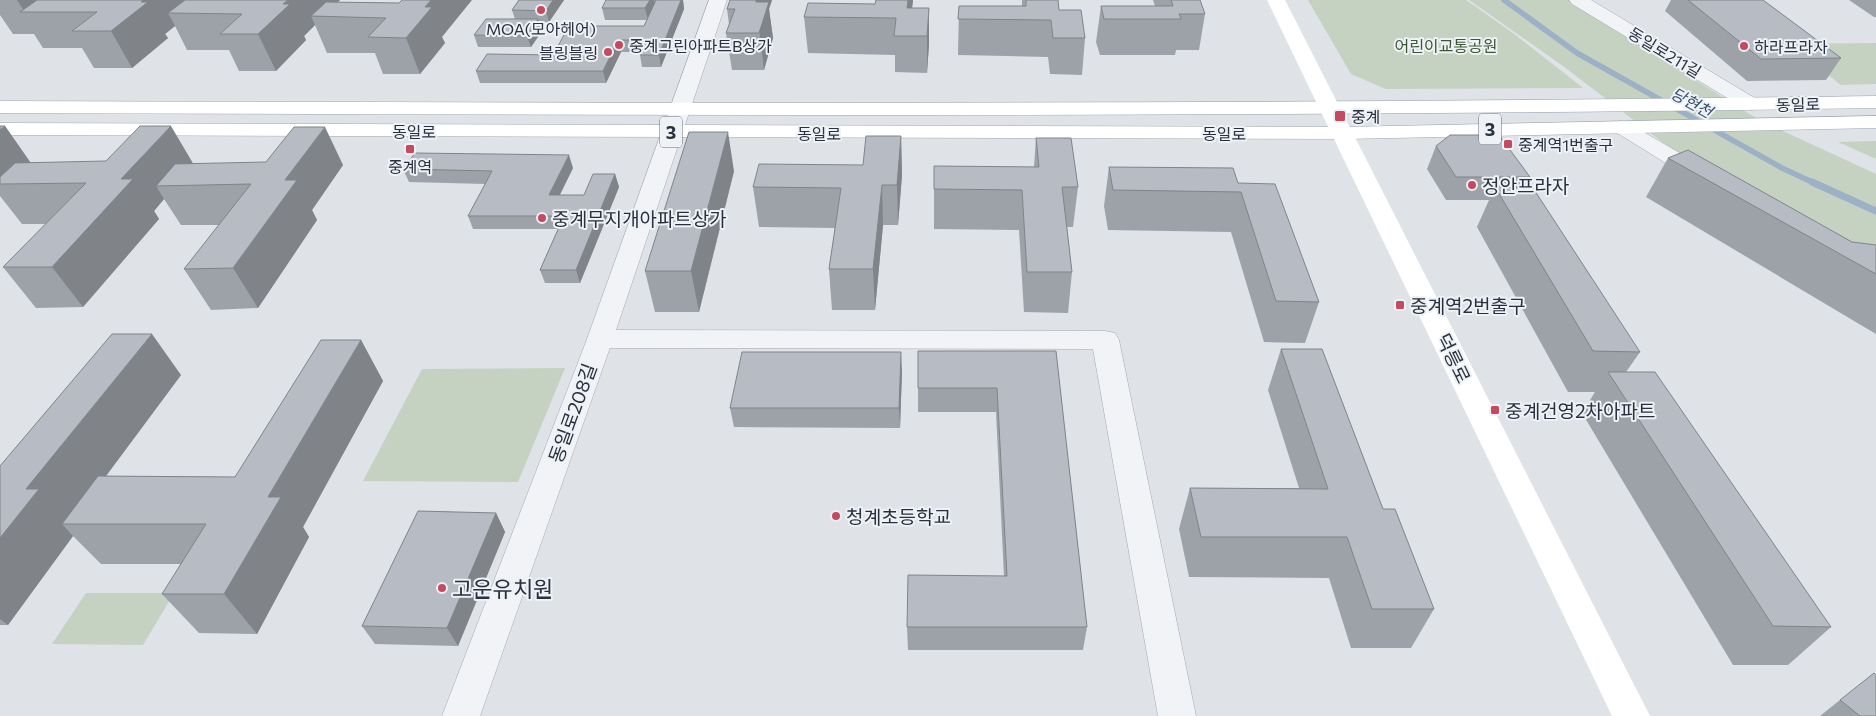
<svg xmlns="http://www.w3.org/2000/svg" width="1876" height="716" viewBox="0 0 1876 716" font-family="Commissioner,'Noto Sans KR',sans-serif">
	<style>
		.green { fill: #c5d1c1 }
		.lines { fill: none; stroke-linecap: round; stroke-linejoin: round }
		.stream-far1 { stroke: #9cb0c6; stroke-width: 5.5 }
		.stream { stroke: #9cb0c6; stroke-width: 7 }
		.minor-casing { stroke: #a5a9b1; stroke-width: 1 }
		.tertiary-casing { stroke: #a5a9b1; stroke-width: 1 }
		.primary-casing { stroke: #9fa7b2; stroke-width: 1 }
		.minor { fill: #f1f3f6; fill-rule: evenodd }
		.tertiary { fill: #f1f3f6; fill-rule: evenodd }
		.secondary { fill: #fff; fill-rule: evenodd }
		.primary { fill: #fff; fill-rule: evenodd }
		.wall { fill: #9da2a9 }
		.shaded-wall { fill: #808489 }
		.building { fill: #b7bcc4; stroke: #808489 }
		.poi-dot { fill: #c64a5d; stroke: #eef1f5; stroke-width: 2 }
		.labels { text-anchor: middle; dominant-baseline: central; stroke-width: 4; stroke-linejoin: round; paint-order: stroke }
		.far-poi-label { font-size: 16px; fill: #29303e; stroke: #eef1f5; text-anchor: start }
		.far-park-label { font-size: 16px; fill: #3d5837; stroke: #eef1f5 }
		.far-street-label { font-size: 16px; fill: #29303e; stroke: #eef1f5 }
		.far-water-label { font-size: 16px; font-style: italic; fill: #354f6f; stroke: #eef1f5 }
		.shield { fill: #eef1f5; stroke: #646a75; stroke-width: 1 }
		.shield-label { font-size: 18px; font-weight: bold; fill: #29303e }
		.poi-label { font-size: 19px; fill: #29303e; stroke: #eef1f5; text-anchor: start }
		.street-label { font-size: 19px; fill: #29303e; stroke: #eef1f5 }
		.near-poi-label { font-size: 22px; fill: #29303e; stroke: #eef1f5; text-anchor: start }
	</style>
	<rect width="100%" height="100%" fill="#dfe2e7"/>
	<path class="green" d="M1308,0H1466L1513,33L1583,88L1386,89L1351,74Z
		M1469,0H1568L1759,120L1876,174V256L1674,151L1563,66Z
		M1876,43V84L1841,85L1789,44Z
		M1876,141V159L1838,142Z
		M565,368L518,482L363,481L422,369Z
		M86,593H174L143,645L52,644Z"/>
	<g class="lines">
		<path class="stream-far1" d="M1504,0L1577,53L1782,168L1814,183"/>
		<path class="stream" d="M1812,182L1876,211"/>
		<defs>
			<path id="minor" d="M1569,0H1591L1758,100L1761,104L1758,108L1751,110L1744,108L1572,4Z
				M1621,121L1628,123L1709,170L1712,175L1709,180L1701,182L1693,180L1614,131L1610,127L1614,123Z
				M600,330L1105,331L1115,333L1119,340L1196,716H1158L1093,349L600,348L590,346L587,339L590,332Z"/>
			<path id="tertiary" d="M709,0H727L613,339L480,716H442L587,339Z"/>
			<path id="primary" d="M1876,96V108C1251,118 625,115 0,113V101C625,103 1251,105 1876,96Z
				M1876,116V128L1343,139L0,135V123L1343,127Z"/>
		</defs>
		<use href="#minor" class="minor-casing"/>
		<use href="#tertiary" class="tertiary-casing"/>
		<use href="#primary" class="primary-casing"/>
		<use href="#minor" class="minor"/>
		<use href="#tertiary" class="tertiary"/>
		<path class="secondary" d="M1267,0H1285L1650,716H1612Z"/>
		<use href="#primary" class="primary"/>
	</g>
	<path class="wall" d="M0,0H340L338,2L399,3L442,37L445,43L420,74H383L375,53H327L315,25L304,36L306,40L276,71H239L229,50H187L175,26L165,34L168,38L132,68H94L82,48H43L34,34H13L0,15Z
		M519,0H564L549,22H539L542,31L531,47H478L474,35L515,19L512,10Z
		M606,0H683L684,9L661,67H642L640,55L641,52H621L606,83H480L476,71L553,55L644,26L647,20H605L602,8Z
		M730,0H772L769,9L773,38L764,70H732L726,33L729,24L727,9Z
		M876,0H913L912,8H929V44L927,73L895,72V55L808,53L804,17L875,4Z
		M1022,0H1058L1059,10L1085,38L1082,75L1050,74L1048,57L958,55L959,6H1022Z
		M1153,0H1200L1205,14L1199,50H1176L1175,55H1100L1096,42L1101,6H1155Z
		M1671,0H1763L1841,58L1826,80L1747,81L1665,11Z
		M1849,0H1876V17H1874Z
		M0,126H5L31,163L343,165L312,210L317,220L258,308L211,310L184,269L219,225H181L164,199L154,211L159,219L83,307L36,308L3,267L46,224H22L0,196Z
		M901,136L902,175L898,225H883L875,310H832L829,269L835,228L759,227L753,187L863,165Z
		M1036,138L1078,187L1073,227H1067L1072,272L1068,313L1024,312L1019,230L934,229V189L1034,167Z
		M1436,146L1530,177L1524,188L1640,352L1626,372L1831,627L1788,665H1733L1582,413L1595,392H1568L1477,227L1489,200H1446L1427,169Z
		M1668,158L1852,242L1876,245V334L1646,197Z
		M1109,167L1238,183L1319,302L1305,343L1264,342L1231,232L1108,230L1104,206Z
		M573,168L560,195H584L615,174L619,187L580,283H545L540,270L558,229H473L468,216L486,184L409,182L403,169Z
		M734,171L699,312H655L645,271Z
		M361,340L383,381L303,527L309,537L257,634L199,633L162,594L181,564H101L73,536L8,625H0V466L181,375L106,476L235,477Z
		M1281,349L1383,509L1434,609L1411,648H1351L1329,578L1189,577L1179,529L1190,488H1299L1268,390Z
		M1056,351L1087,627L1083,650H908L907,627L1004,576L996,412H918V388Z
		M902,371L900,428L734,427L730,408Z
		M496,513L505,532L458,646L375,644L362,626Z
		M1840,700L1876,716H1820Z"/>
	<path class="shaded-wall" d="M17,0H86L25,12Z
		M143,0H205L168,13L175,26L165,34L168,38L132,68L111,31Z
		M288,0H340L323,17L311,16L315,25L304,36L306,40L276,71L258,34L283,4Z
		M431,0H472L442,37L445,43L420,74L406,38L425,7Z
		M553,0H564L549,22L546,11Z
		M650,0H654L655,7L648,20L645,8Z
		M681,0H683L684,9L661,67L659,55Z
		M756,0H772L769,9L773,38L764,70L756,2Z
		M908,0H913L909,36L907,8Z
		M929,8V44L927,73V36Z
		M538,19L542,31L531,47L527,36Z
		M618,40L621,52L606,83L603,71Z
		M5,126L32,165L0,184V130Z
		M171,126L194,165L156,186L164,199L154,211L159,219L83,307L52,267L121,179Z
		M325,127L343,165L312,210L317,220L258,308L233,268L285,180Z
		M728,132L734,171L699,312L691,271Z
		M901,136L902,175L898,225L897,185Z
		M569,155L573,168L553,208L549,195Z
		M615,174L619,187L580,283L576,270Z
		M882,185L883,225L875,310L873,269Z
		M152,334L181,375L71,523L62,524L73,536L8,625L0,619V538L26,489Z
		M361,340L383,381L303,527L309,537L257,634L224,594L268,497Z
		M901,352L902,371L900,428L899,408Z
		M496,513L505,532L458,646L447,628Z"/>
	<path class="building" d="M37,0H143L141,2H148L111,31H72L97,12H20Z
		M185,0H288L283,4H290L258,34H220L242,14L168,13Z
		M402,0H431L425,7H432L406,38L368,37L386,18L311,16L326,2L399,3Z
		M519,0H553L546,11L512,10Z
		M606,0H650L645,8H602Z
		M656,0H681L659,55H640L646,40H618L603,71H476L487,54L553,55L569,26H644Z
		M730,0H756V2H769L759,33H726L735,9H727Z
		M876,0H908L907,8H929L927,36H894L896,18L804,17L808,3L875,4Z
		M1026,0H1058L1059,10H1081L1085,38H1053L1051,20L958,19L959,6H1026Z
		M1171,0H1200L1205,14H1179L1181,19H1104L1101,6H1173Z
		M1688,0H1763L1841,58L1761,59Z
		M486,19H538L527,36L474,35Z
		M0,126H5L0,130Z
		M140,126H171L121,179H133L52,267H3L86,183L0,184V177L15,163L106,161Z
		M294,127H325L285,180H297L233,268L184,269L251,184L156,186L175,164L266,162Z
		M689,132H728L691,271H645Z
		M1450,135H1499L1530,177H1456L1436,146Z
		M866,136H901L897,185H882L873,269H829L841,188L753,187L759,164L863,165Z
		M1036,138H1071L1078,187H1062L1072,272H1027L1022,190L934,189V166L1039,167Z
		M1688,150L1852,242L1876,245V274L1668,158Z
		M415,153L569,155L549,195H584L593,174H615L576,270H540L564,216H468L492,171L403,169Z
		M1109,167L1233,168L1238,183L1275,184L1319,302L1276,301L1241,192L1113,190Z
		M1495,187L1533,188L1640,352L1593,351Z
		M112,334H152L26,489H39L0,538V466Z
		M321,340H361L268,497H281L224,594H162L206,524H62L98,476L235,477Z
		M1281,349H1322L1383,509H1395L1434,609H1372L1347,537H1201L1190,488L1328,489Z
		M918,351H1056L1087,627H907L908,575L1007,576L997,388H918Z
		M742,352H901L899,408H730Z
		M1608,372H1655L1831,627L1773,626Z
		M418,511L496,513L447,628L362,626Z
		M1874,673L1876,675V716H1860L1840,700Z"/>
	<g class="poi-dot">
		<circle cx="541" cy="10" r="5"/>
		<circle cx="619" cy="45" r="5"/>
		<circle cx="1744" cy="46" r="5"/>
		<circle cx="608" cy="52" r="5"/>
		<rect x="1334" y="110" width="12" height="12" rx="2.5"/>
		<rect x="1503" y="139" width="10" height="10" rx="2.5"/>
		<rect x="405" y="144" width="10" height="10" rx="2.5"/>
		<circle cx="1472" cy="185" r="5"/>
		<circle cx="542" cy="218" r="5"/>
		<rect x="1395" y="300" width="10" height="10" rx="2.5"/>
		<rect x="1490" y="405" width="10" height="10" rx="2.5"/>
		<circle cx="836" cy="516" r="5"/>
		<circle cx="442" cy="588" r="5"/>
	</g>
	<g class="labels">
		<g class="far-poi-label">
			<text x="541" y="28" text-anchor="middle">MOA(모아헤어)</text>
			<text x="629" y="45">중계그린아파트B상가</text>
			<text x="1754" y="46">하라프라자</text>
			<text x="598" y="52" text-anchor="end">블링블링</text>
			<text x="1351" y="116">중계</text>
			<text x="1518" y="144">중계역1번출구</text>
			<text x="410" y="166" text-anchor="middle">중계역</text>
		</g>
		<g class="far-park-label">
			<text x="1446" y="45">어린이교통공원</text>
		</g>
		<g class="far-street-label">
			<text transform="translate(1665 52) rotate(31)">동일로211길</text>
			<text transform="translate(1798 104) rotate(-1)">동일로</text>
			<text x="414" y="131">동일로</text>
			<text x="819" y="133">동일로</text>
			<text x="1224" y="133">동일로</text>
		</g>
		<g class="far-water-label">
			<text transform="translate(1692 102) rotate(29)">당현천</text>
		</g>
		<g class="shield">
			<rect x="1479" y="113.5" width="22" height="31" rx="4"/>
			<rect x="660" y="116.5" width="22" height="31" rx="4"/>
		</g>
		<g class="shield-label">
			<text x="1490" y="129">3</text>
			<text x="671" y="132">3</text>
		</g>
		<g class="poi-label">
			<text x="1482" y="185">정안프라자</text>
			<text x="552" y="218">중계무지개아파트상가</text>
			<text x="1410" y="305">중계역2번출구</text>
			<text x="1505" y="410">중계건영2차아파트</text>
			<text x="846" y="516">청계초등학교</text>
		</g>
		<g class="street-label">
			<text transform="translate(1454 358) rotate(64)">덕릉로</text>
			<text transform="translate(572 413) rotate(-70)">동일로208길</text>
		</g>
		<g class="near-poi-label">
			<text x="452" y="588">고운유치원</text>
		</g>
	</g>
</svg>
